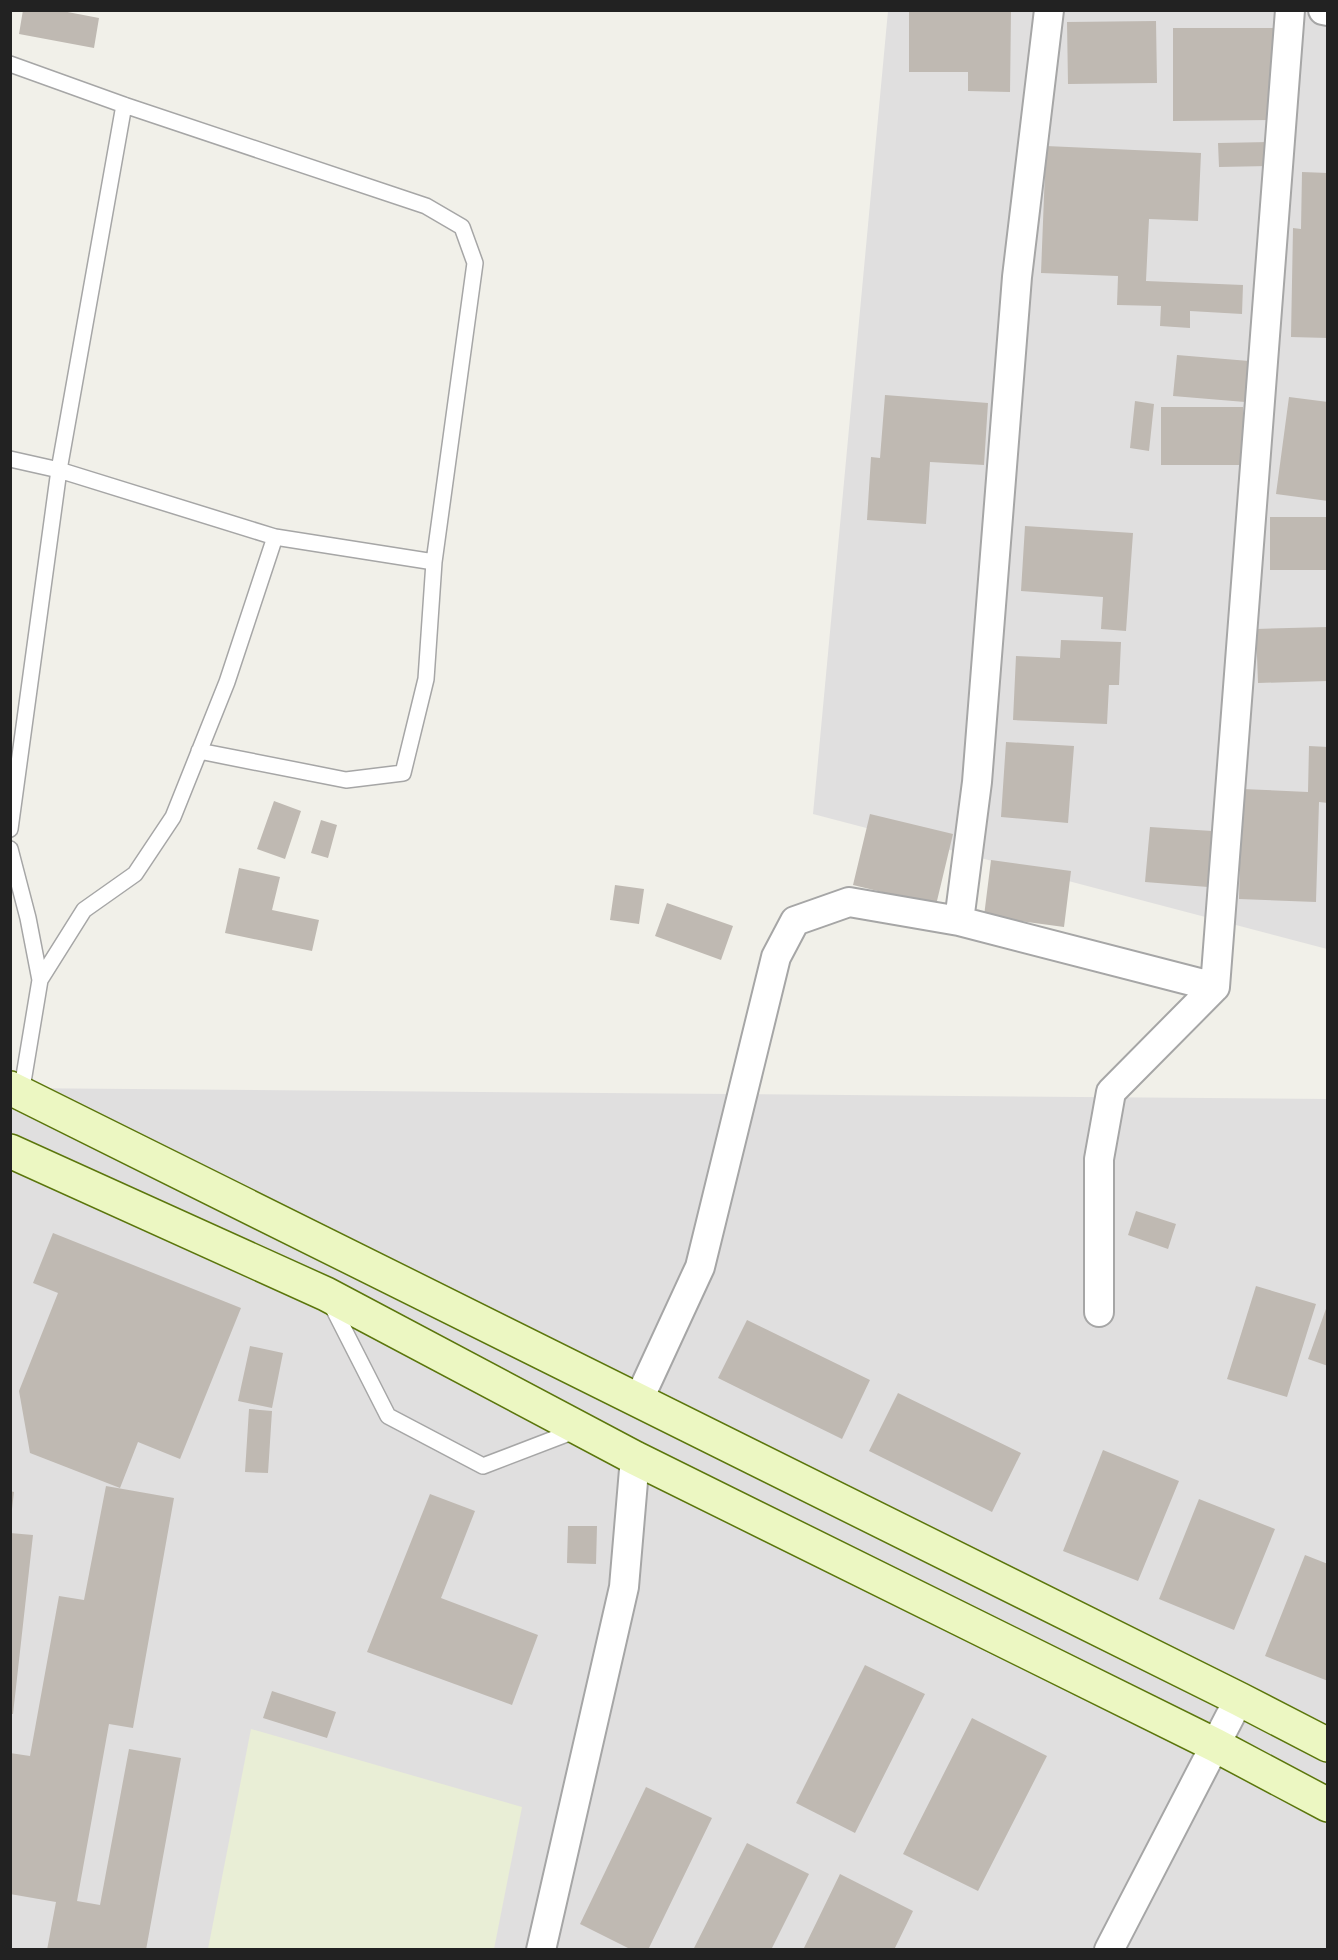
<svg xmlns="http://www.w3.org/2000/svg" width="1338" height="1960" viewBox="0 0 1338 1960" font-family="'Varela Round',sans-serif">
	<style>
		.residential { fill: #e0dfdf }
		.farmland { fill: #e9eed6 }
		.building { fill: #bfb9b2 }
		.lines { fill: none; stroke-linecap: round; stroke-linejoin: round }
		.lane-casing { stroke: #a6a6a6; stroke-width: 18 }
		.street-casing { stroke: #a6a6a6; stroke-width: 32 }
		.secondary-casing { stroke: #5b760c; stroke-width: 36 }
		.lane { stroke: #fff; stroke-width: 15 }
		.street { stroke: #fff; stroke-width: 28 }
		.secondary { stroke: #ecf7c2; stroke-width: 33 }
	</style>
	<rect width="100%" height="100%" fill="#f1f0e9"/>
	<path class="residential" d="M888,11H1327V949L813,814Z
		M10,1088L1327,1099V1949H11Z"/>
	<path class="farmland" d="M251,1729L522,1807L494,1949H208Z"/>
	<path class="building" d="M23,10H57L99,18L94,48L19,34Z
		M909,11H1011L1010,92L968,91V72H909Z
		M1156,21L1157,83L1068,84L1067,22Z
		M1173,28H1277V120L1173,121Z
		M1269,142V166L1219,167L1218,143Z
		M1046,146L1201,153L1198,221L1149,219L1146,281L1243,285L1242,314L1190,311V328L1160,326L1161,306L1117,305L1118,276L1041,273Z
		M1302,172L1328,173V338L1291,337L1293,228L1301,229Z
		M1177,355L1249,361L1245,402L1173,396Z
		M885,395L988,403L984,465L930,462L926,524L867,520L871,457L880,458Z
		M1289,397L1328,402V501L1276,494Z
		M1135,401L1154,404L1149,451L1130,448Z
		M1161,407H1243V465H1161Z
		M1270,517H1328V570H1270Z
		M1025,526L1133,533L1126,631L1101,629L1103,597L1021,591Z
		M1328,627V681L1258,683L1256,629Z
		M1061,640L1121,642L1119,685H1109L1107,724L1013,720L1016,656L1060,658Z
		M1006,742L1074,746L1068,823L1001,817Z
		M1309,746L1328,747V803L1319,802L1316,902L1239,899L1242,789L1308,792Z
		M274,801L301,811L285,859L257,849Z
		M870,814L953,834L936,905L853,885Z
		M321,820L337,825L328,858L311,853Z
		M1150,827L1212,831L1208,887L1145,882Z
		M991,860L1071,871L1064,927L984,916Z
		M239,868L280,877L272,910L319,920L312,951L225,933Z
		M615,885L644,889L639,924L610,920Z
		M667,903L733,926L721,960L655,936Z
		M1136,1211L1176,1224L1168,1249L1128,1235Z
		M53,1233L241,1308L180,1459L138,1442L120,1488L30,1453L19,1391L58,1293L33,1283Z
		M1256,1286L1316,1304L1287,1397L1227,1379Z
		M1327,1306H1328V1366L1308,1359Z
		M747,1320L870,1380L842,1439L718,1378Z
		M250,1346L283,1353L272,1408L238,1401Z
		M898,1393L1021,1453L992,1512L869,1451Z
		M249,1409L272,1411L268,1473L245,1472Z
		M1103,1450L1179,1481L1138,1581L1063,1551Z
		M106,1486L174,1498L133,1728L109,1724L77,1901L100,1905L129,1749L181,1758L146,1950H47L56,1902L10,1894V1753L30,1756L59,1596L84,1600Z
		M10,1491L14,1492L12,1509H10Z
		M430,1494L475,1511L441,1598L538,1635L512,1705L367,1652Z
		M1199,1499L1275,1529L1234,1630L1159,1599Z
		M568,1526H597L596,1564L567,1563Z
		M10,1533L33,1535L13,1714H10Z
		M1305,1555L1328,1564V1681L1265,1656Z
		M865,1665L925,1694L855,1833L796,1803Z
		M272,1691L336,1712L327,1738L263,1718Z
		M972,1718L1047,1756L978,1891L903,1854Z
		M646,1787L712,1818L648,1950H632L580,1924Z
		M747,1843L809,1874L771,1950H693Z
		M840,1874L913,1911L894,1950H803Z"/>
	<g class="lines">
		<defs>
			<path id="lane" d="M10,64L124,105L426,206L462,227L475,263L434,562L426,679L403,773L346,780L199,751
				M10,459L59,470L275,537L434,562
				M10,829L59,470L124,105
				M10,849L28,918L40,980L21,1094
				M40,980L84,910L135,874L173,817L227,682L275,537
				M330,1302L388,1416L483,1466L577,1430"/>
			<path id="street" d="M1323,10L1328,11
				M959,921L1215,987
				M1099,1312V1159L1111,1092L1215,987L1290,10
				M639,1399L700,1267L776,957L795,921L849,902L959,921L977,782L1017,277L1049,10
				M541,1950L624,1587L635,1458
				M1109,1950L1239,1699"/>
			<path id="secondary" d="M10,1088L1239,1699L1328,1745
				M10,1151L326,1294L635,1458L1215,1745L1328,1805"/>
		</defs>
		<use href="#lane" class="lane-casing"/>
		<use href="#street" class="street-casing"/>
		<use href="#secondary" class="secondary-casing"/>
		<use href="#lane" class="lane"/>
		<use href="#street" class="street"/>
		<use href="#secondary" class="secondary"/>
	</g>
	<rect width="1338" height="1960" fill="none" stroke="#222222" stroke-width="24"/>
</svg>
